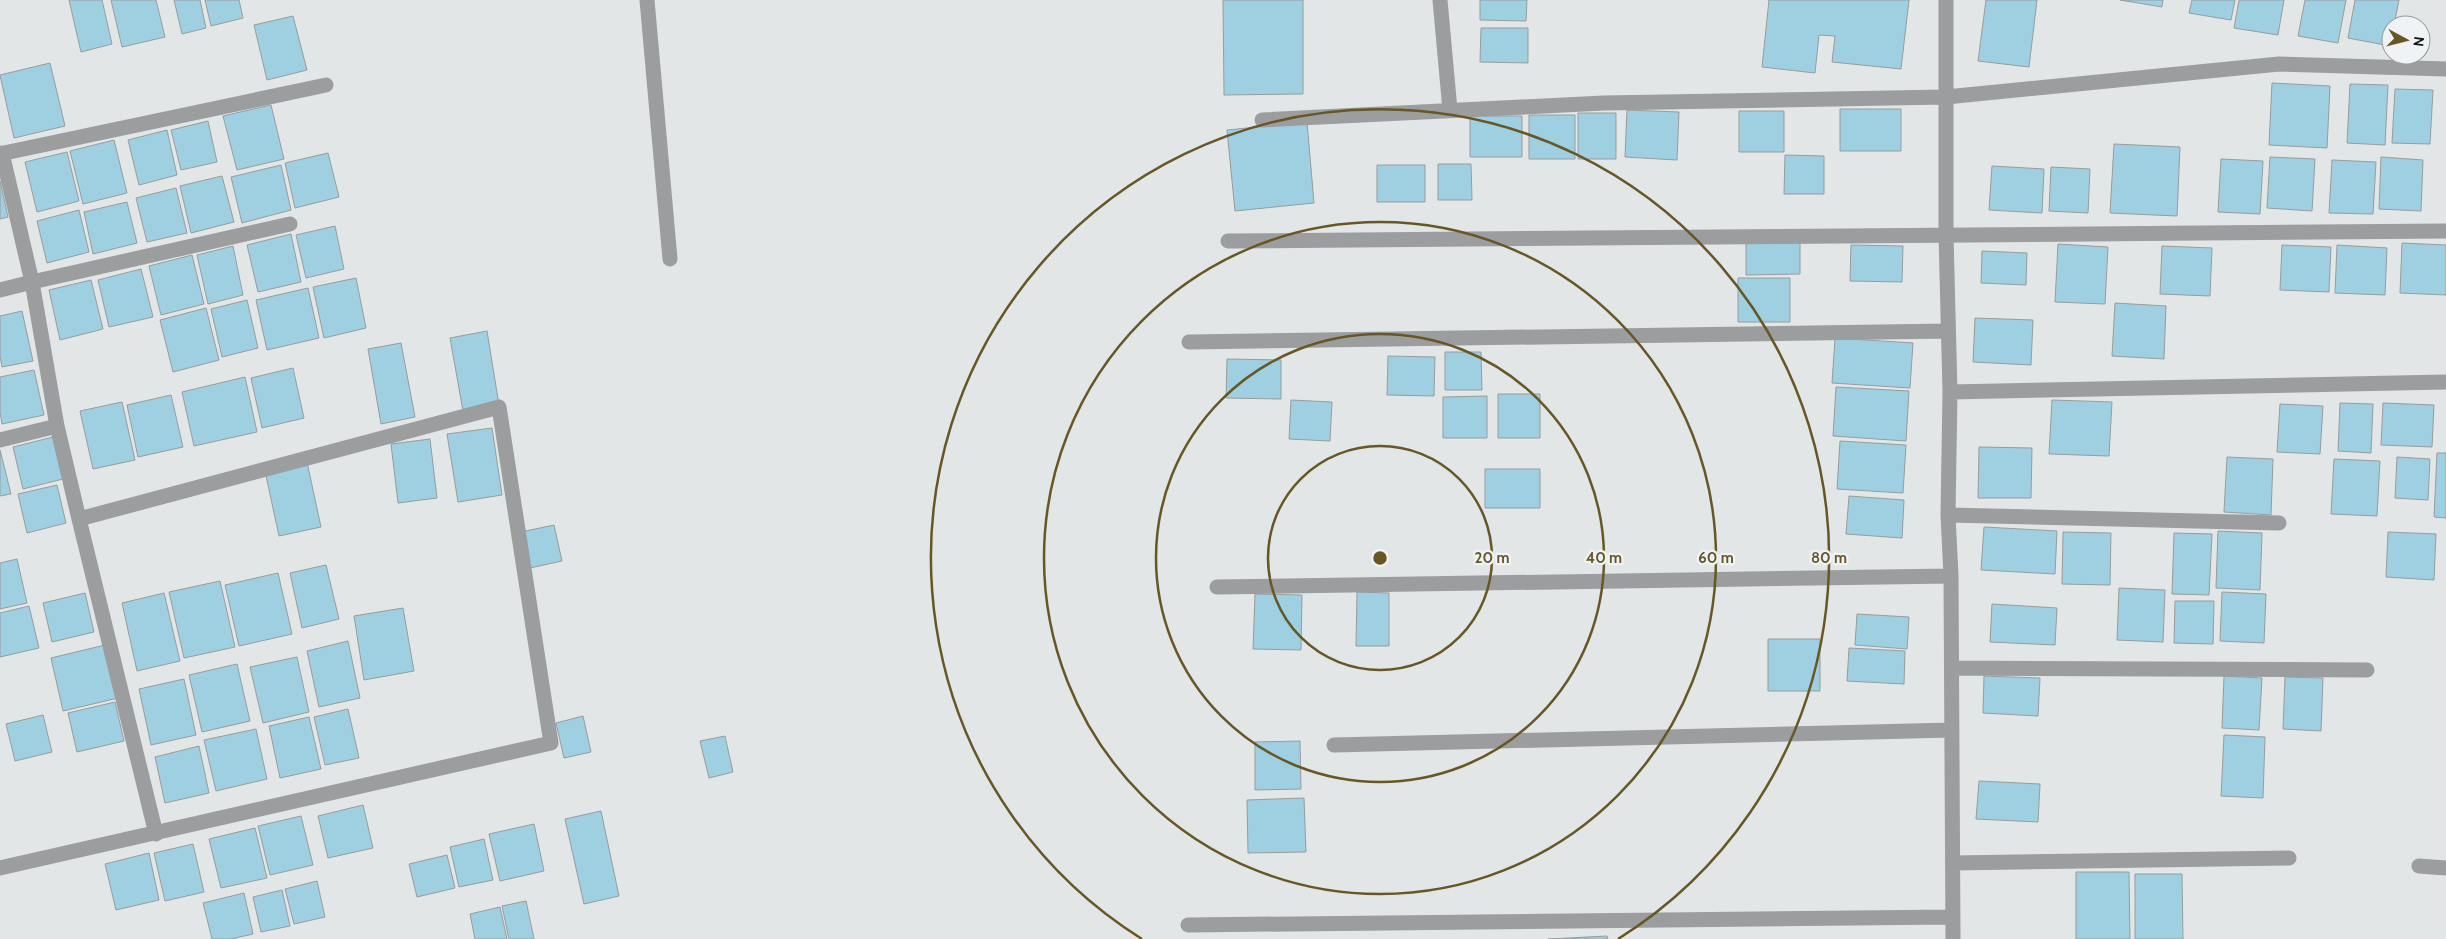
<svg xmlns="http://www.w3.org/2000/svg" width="2446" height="939" viewBox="0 0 2446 939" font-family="Cabin,sans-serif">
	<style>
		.building { fill: #9ed0e2; stroke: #989c9d }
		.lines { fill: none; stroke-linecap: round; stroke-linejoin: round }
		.minor { stroke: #9b9d9e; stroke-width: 15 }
		.ring { fill: none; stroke: #685725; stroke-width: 2.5 }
		.centre { fill: #685725; stroke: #eff3f5; stroke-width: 2.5 }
		.ring-label { font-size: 15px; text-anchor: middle; font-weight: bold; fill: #685725; stroke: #eff3f5; stroke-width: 4.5; stroke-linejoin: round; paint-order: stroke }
	</style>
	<rect width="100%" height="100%" fill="#e2e6e7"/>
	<path class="building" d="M69,0H102L112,44L81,52Z
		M111,0H156L165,37L122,47Z
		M174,0H200L206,28L182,34Z
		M205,0H239L243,18L211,26Z
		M1223,0H1303V94L1224,95Z
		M1480,0H1527L1526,21L1480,20Z
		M1769,0H1909L1901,69L1832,62L1835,36L1819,35L1815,73L1762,67Z
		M1986,0H2037L2029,67L1978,61Z
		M2120,0H2163L2162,7Z
		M2192,0H2235L2231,20L2189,13Z
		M2239,0H2284L2278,35L2234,28Z
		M2305,0H2346L2338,43L2298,36Z
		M2355,0H2399L2394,25H2391L2390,46L2348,38Z
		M293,16L307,70L267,80L254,25Z
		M1481,28H1528V63L1480,62Z
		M50,63L65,126L14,138L0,75Z
		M2272,83L2330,86L2327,148L2269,145Z
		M2350,84L2388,85L2385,145L2347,143Z
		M2395,89L2433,90L2430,144L2392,143Z
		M271,105L284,159L237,170L223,116Z
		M1840,109H1901V151H1840Z
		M1627,110L1679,112L1677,160L1625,157Z
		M1739,111H1784V152H1739Z
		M1578,113H1616V159H1578Z
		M1529,115H1575V159H1529Z
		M1470,116H1522V157H1470Z
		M208,121L217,162L181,170L171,130Z
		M1307,122L1314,203L1235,211L1227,130Z
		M167,130L177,175L139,185L128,140Z
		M114,140L127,193L83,204L70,151Z
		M2114,144L2180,147L2177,216L2110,213Z
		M67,152L79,201L37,212L25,162Z
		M328,153L339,197L295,208L285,163Z
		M1785,155L1824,156V194H1784Z
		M2270,157L2315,159L2312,211L2267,208Z
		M2381,157L2423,160L2421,211L2379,209Z
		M2221,159L2263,161L2260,214L2218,212Z
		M2332,160L2376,162L2373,214L2329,213Z
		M1438,164H1471L1472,200H1438Z
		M281,165L291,210L242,223L231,177Z
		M1377,165H1425V202H1377Z
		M1992,166L2044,169L2042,213L1989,210Z
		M2051,167L2090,169L2088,213L2049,211Z
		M222,176L234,222L191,233L180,186Z
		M0,181L8,217L0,219Z
		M176,188L187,233L147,242L136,198Z
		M127,202L137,243L93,254L84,212Z
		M79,210L89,252L47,263L37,221Z
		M335,226L344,269L306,278L296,235Z
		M291,234L301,282L258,292L247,245Z
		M1746,241H1800V274L1746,275Z
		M2402,243L2446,245V295L2400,293Z
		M2058,244L2108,247L2105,304L2055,302Z
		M1851,245L1903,246L1902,282L1850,281Z
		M2282,245L2331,247L2329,292L2280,290Z
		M2337,245L2387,248L2385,295L2335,293Z
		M233,246L243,295L208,304L197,255Z
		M2162,246L2212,248L2210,296L2160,294Z
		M1982,251L2027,253L2026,285L1981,283Z
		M192,255L204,304L161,315L149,266Z
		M141,269L153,317L109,327L98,280Z
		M356,278L366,328L324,338L313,287Z
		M1738,278H1790V322H1738Z
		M91,280L103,329L60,340L49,290Z
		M308,288L319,338L267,350L256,300Z
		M247,300L258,348L222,357L211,309Z
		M2115,303L2166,306L2164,359L2112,356Z
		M206,308L219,360L173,372L160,320Z
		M22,311L33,361L2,367L0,356V316Z
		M1975,318L2033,320L2031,365L1973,362Z
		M487,331L499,405L463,411L450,338Z
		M1835,338L1913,343L1910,388L1832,383Z
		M401,343L415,417L381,424L368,349Z
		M1445,352H1481L1482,390H1445Z
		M1388,356L1435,357L1434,396L1387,395Z
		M1227,359L1281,360V399L1226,398Z
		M293,368L304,418L262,428L251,378Z
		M34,370L44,415L2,424L0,412V377Z
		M245,377L257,432L194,446L182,392Z
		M1836,387L1909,391L1906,441L1833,436Z
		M1498,394H1540V438H1498Z
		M171,395L183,447L138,457L127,405Z
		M1487,396V438H1443V397Z
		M1291,400L1332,402L1330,441L1289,439Z
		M2052,400L2112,402L2109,456L2049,454Z
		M122,402L135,460L93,469L80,411Z
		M2340,403L2373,404L2371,453L2338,451Z
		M2383,403L2434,405L2432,447L2381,445Z
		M2280,404L2323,406L2320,454L2277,452Z
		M492,428L502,495L458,502L447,434Z
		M53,437L63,479L23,489L13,447Z
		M430,439L437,498L398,503L391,444Z
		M1840,441L1906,445L1903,493L1837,489Z
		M1979,447L2032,448L2031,498H1978Z
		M0,450L11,494L0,496Z
		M2437,453H2446V518L2434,517Z
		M2227,457L2273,459L2271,515L2224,512Z
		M2397,457L2430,459L2428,500L2395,498Z
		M2334,459L2380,461L2377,516L2331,514Z
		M307,462L321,527L279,536L265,471Z
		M1485,469H1540V508H1485Z
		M57,485L66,523L27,533L18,494Z
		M1849,496L1904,500L1902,538L1846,534Z
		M554,525L562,561L530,568L521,532Z
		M1984,527L2057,531L2055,574L1981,570Z
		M2218,531L2262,533L2260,590L2216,588Z
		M2063,532L2111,533L2110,585L2062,584Z
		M2388,532L2436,534L2434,580L2386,577Z
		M2174,533L2212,534L2209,595L2172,594Z
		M17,559L27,603L0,609V563Z
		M326,565L339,619L302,628L290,573Z
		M278,573L292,634L239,646L225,585Z
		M220,581L235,647L184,658L169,592Z
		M2119,588L2165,590L2163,642L2117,640Z
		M1357,592L1389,593V646H1356Z
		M2222,592L2266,594L2264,643L2220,641Z
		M85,593L94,632L52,642L43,603Z
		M164,593L180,661L137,671L122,603Z
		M1255,594L1302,595L1301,650L1253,649Z
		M2175,601H2214L2213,644L2174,643Z
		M1992,604L2057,608L2055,645L1990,642Z
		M29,606L39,648L0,657V613Z
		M403,608L414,671L364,680L354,616Z
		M1857,614L1909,617L1907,649L1855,645Z
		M1768,639H1820V691H1768Z
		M348,641L360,698L319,707L307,651Z
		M105,645L118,698L63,711L51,658Z
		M1849,648L1905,651L1904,684L1847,681Z
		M297,657L309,712L263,723L250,667Z
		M237,664L250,721L202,732L189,675Z
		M1984,676L2040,678L2038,716L1983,713Z
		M2224,676L2262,678L2259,730L2222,728Z
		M2285,677L2323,678L2321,731L2283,729Z
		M184,679L196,735L151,745L139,689Z
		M115,702L124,741L77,752L68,713Z
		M348,709L359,758L325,765L314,717Z
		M43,715L52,752L15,761L6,724Z
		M583,716L591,752L564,758L556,723Z
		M309,717L321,769L280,778L269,726Z
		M256,729L267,779L216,791L204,740Z
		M2224,735L2265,737L2263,798L2221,796Z
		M725,736L733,772L709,778L700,741Z
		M1300,741L1301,789L1255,790V742Z
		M199,746L209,793L165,803L155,757Z
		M1979,781L2040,784L2038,822L1976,819Z
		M1304,798L1306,852L1248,853L1247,800Z
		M363,805L373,848L328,858L318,816Z
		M601,811L619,896L584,904L565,819Z
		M301,816L313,865L270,875L258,826Z
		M534,824L544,871L500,881L489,834Z
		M255,828L267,878L221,888L209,839Z
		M484,839L493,880L459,887L450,847Z
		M193,844L204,892L165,901L154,853Z
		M149,853L159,900L116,910L105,864Z
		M447,855L455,888L417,897L409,864Z
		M2076,872H2129L2130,939H2076Z
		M2135,874H2182L2183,939H2135Z
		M317,881L325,917L294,924L285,889Z
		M282,890L290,926L261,932L253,897Z
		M244,893L253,934L231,939H212L203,903Z
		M526,901L534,939H509L502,906Z
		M500,907L507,939H475L470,914Z
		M1607,936L1608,939H1548Z"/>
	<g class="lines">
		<path class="minor" d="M647,0L670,259
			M1440,0L1450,110
			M1946,0V235L1950,392L1948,515L1951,576L1953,939
			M1262,120L1604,103L1946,97L2279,64L2446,69
			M2,153L32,282L290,224
			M0,154L326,85
			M1228,241L2446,231
			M0,290L32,282L57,426L79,519
			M1189,342L1948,331
			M1950,392L2446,382
			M0,440L57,426
			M1948,515L2279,523
			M1217,587L1951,576
			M1952,668L2367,670
			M1334,745L1952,730
			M1953,863L2289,858
			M2419,866L2446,868
			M0,868L551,743L499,407L79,519L156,834
			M1188,925L1953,917"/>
	</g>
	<g class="ring">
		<circle cx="1380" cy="558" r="112"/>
		<circle cx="1380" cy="558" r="224"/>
		<circle cx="1380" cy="558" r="336"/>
		<path d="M1142 939A449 449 0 1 1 1618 939"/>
	</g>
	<circle cx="1380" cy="558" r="8" class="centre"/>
	<g class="ring-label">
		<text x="1492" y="563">20 m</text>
		<text x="1604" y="563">40 m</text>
		<text x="1716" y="563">60 m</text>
		<text x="1829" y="563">80 m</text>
	</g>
	<g transform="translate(2406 40) rotate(97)"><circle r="24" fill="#eff3f5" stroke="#979b9c"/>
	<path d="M0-4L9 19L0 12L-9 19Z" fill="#685725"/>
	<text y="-8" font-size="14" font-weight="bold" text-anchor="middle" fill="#141616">N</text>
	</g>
</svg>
